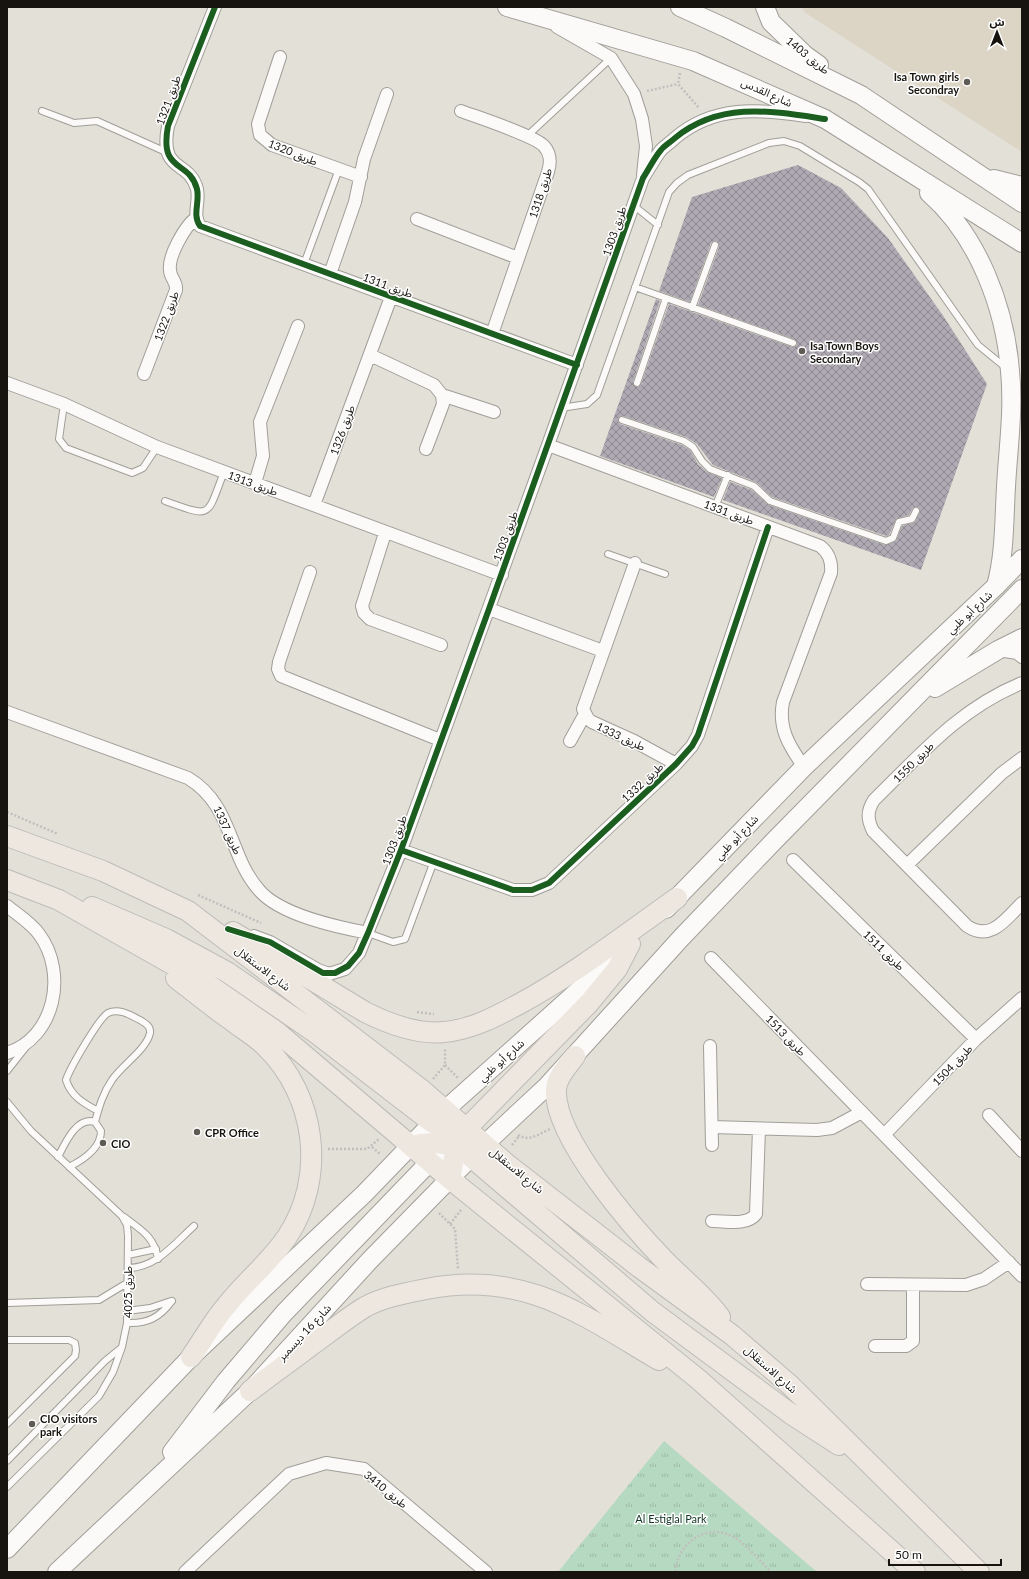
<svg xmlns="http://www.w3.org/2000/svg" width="1029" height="1579" viewBox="0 0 1029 1579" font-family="Lato,'Noto Sans Arabic',sans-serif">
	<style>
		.built { fill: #dcd5c6 }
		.grass { fill: url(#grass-tufts) }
		.building { fill: url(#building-cross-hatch) }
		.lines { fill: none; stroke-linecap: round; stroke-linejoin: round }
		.lane-casing { stroke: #a09e98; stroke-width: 8 }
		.street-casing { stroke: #a09e98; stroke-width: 14 }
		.secondary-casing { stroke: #a09e98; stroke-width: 20 }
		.primary-casing { stroke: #bdbcb8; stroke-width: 22 }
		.path { stroke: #c0bfbd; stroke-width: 2.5; stroke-dasharray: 2 2; stroke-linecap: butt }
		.lane { stroke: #fbfaf9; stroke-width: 6 }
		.street { stroke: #fbfaf9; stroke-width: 12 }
		.secondary { stroke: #fbfaf9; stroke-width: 18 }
		.primary { stroke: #ede7df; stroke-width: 20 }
		.cycleway-casing { stroke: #fff; stroke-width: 8 }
		.cycleway { stroke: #1b5e20; stroke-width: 6 }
		.poi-dot { fill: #5e5b55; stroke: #fff; stroke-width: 1.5 }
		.labels { text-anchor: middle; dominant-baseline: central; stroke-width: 3; stroke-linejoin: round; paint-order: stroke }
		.street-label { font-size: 11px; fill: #17140f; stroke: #fff }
		.poi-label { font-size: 11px; font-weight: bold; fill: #17140f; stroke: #fff; text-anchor: start }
		.park-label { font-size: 11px; fill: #103322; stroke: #fff }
	</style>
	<defs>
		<pattern id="grass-tufts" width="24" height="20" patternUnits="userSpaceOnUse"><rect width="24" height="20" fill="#b6d9c1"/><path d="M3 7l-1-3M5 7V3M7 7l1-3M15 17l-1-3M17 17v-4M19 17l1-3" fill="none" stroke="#9cb9a5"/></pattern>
		<pattern id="building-cross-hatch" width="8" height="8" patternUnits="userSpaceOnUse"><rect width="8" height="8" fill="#aea9b2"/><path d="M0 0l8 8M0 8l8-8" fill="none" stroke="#8d888f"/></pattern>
	</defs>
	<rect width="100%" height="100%" fill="#e3e0d8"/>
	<path class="built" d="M802,7H1022V152L804,12Z"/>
	<path class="grass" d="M664,1441L817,1572H558Z"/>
	<path class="building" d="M798,165L841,188L888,238L944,317L987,384L921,570L723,500L730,482L752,490L769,505L885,545L896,541L902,526L915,522L920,511L918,507L913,508L909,515L896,519L889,535L886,536L772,497L756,482L713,465L697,444L686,437L623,416L618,419L620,424L682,445L690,450L698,464L707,472L722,478L714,497L600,456L656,299L660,301L633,382L636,387L641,384L669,304L792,347L797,345L794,339L698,305L719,247L717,241H714L711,243L690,302L659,291L692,197Z"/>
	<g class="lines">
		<defs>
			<path id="lane" d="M42,111L74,123L97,121L166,152
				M527,136L611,58
				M633,205L658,225
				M304,264L339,169
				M635,287L793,343
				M692,308L715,245
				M637,383L666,298
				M64,404L59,439L66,448L132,473L143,468L157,447
				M561,408L587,404L597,395L669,192L677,183L688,175L769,143L784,141L800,146L859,182L868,189L978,345L1005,367
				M622,420L684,441L693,447L702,461L710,469L754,486L770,501L886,541L893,538L899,522L912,519L916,511
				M165,501C213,518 206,518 224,472
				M715,507L728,475
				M608,554L665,574
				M368,933L393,942L405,939L434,861
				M7,1071L26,1047
				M7,1102L31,1131L122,1216L127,1225L128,1236L127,1323L122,1347L113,1372L99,1396L7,1487
				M95,1122C99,1107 103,1093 112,1080C121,1066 147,1049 150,1033C151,1026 145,1023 140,1020C130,1015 119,1008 108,1013C99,1018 70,1068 66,1080C71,1096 83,1103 98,1111
				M58,1157C65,1143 77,1116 95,1122L101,1131C101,1148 83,1160 69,1167
				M124,1217C141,1230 154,1236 158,1259
				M128,1255L156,1249
				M128,1268C156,1268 174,1244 194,1226
				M7,1303L99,1300L127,1283
				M127,1311L150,1308L171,1301
				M127,1323C148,1324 160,1317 172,1301
				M7,1340H69L75,1343L76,1350L75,1356L7,1424
				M7,1461L105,1361L121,1348"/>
			<path id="street" d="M215,7L168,126C159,174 189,159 197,189C200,202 192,215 200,226L577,365
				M557,27L611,58L634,94L642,119L646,146L643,175
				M280,57L258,124L260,135L272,145L361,177
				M461,111C477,117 535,136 544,146C551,154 551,162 548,172L492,334
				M417,219L518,258
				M330,274L355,202L364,159L387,94
				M370,355L434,385L442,395L443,404L426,449
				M144,374L176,290C177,281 170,278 170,270C168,256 185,226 196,218
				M7,383L64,404L157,447L502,575
				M442,395L494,412
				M548,445L820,546C829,553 832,561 831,573L783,702C778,728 789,746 804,767
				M255,483L263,456L260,422L298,326
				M314,505L391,297
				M385,533L362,606L364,613L370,619L441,645
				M635,563L583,709L588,719L592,722L634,741L676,764
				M310,572L279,662L278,669L281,676L440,740
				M489,609L603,651
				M999,650L1017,653L1022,657
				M1022,683C960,708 921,754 874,800C867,811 867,819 873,831L967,926C991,942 1006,919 1022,903
				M7,712L188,778C233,805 228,855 259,890C280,915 337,927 368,933
				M570,741L585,714
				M401,850L513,890H532L549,883L676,764L692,746L698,735L768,527
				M793,860L976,1039
				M907,865L1002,773L1022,758
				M7,906C18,915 31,923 39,934C68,973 55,1038 7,1053
				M254,936L270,942L318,970L329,974L345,969L359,953L401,850L548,445L643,178C649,169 654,159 661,150C665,146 671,142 675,138C714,105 758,109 806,116
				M711,958L1022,1276
				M710,1046L712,1145
				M989,1115L1022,1151
				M712,1127L817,1130L832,1128L862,1112
				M884,1135L976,1039L1022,998
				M712,1221C726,1221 747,1226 756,1214L759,1129
				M867,1284L966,1285L984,1279L1009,1262
				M875,1346H906L913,1341V1285
				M185,1572L289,1474L326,1463L364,1469L486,1572"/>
			<path id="secondary" d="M507,7L693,61L825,119L1022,243
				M680,7L726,28L861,95L1022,203
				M765,7L771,22L805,55L819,65
				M994,179L1022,186
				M929,193C978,236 1005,307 1010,371C1014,409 1008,449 1006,487C1004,519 1005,554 996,586
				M935,688L998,650L1022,638
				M666,909L804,767L996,586L1022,559
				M172,1452L226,1381L284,1313L447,1144L452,1135
				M7,1549L191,1357L364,1194L445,1110L626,948
				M57,1572L250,1391L370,1260L471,1157L547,1086L681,938L773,842L1022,589"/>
			<path id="primary" d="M7,836L103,871L188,911L422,1090L508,1165L639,1267L732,1335L790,1385L979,1572
				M7,880L59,900L117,933L209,985L277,1032L450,1179L698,1379L915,1572
				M92,907L166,939L227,972L316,1033L433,1123L469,1140
				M233,932L365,1012C389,1024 417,1035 444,1032C471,1030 497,1016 521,1003C576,973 626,934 677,898
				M176,978C194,992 212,1007 231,1020C242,1029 255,1036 265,1046C316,1095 327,1177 287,1237C270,1262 246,1281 227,1305C213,1321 203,1340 191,1357
				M575,1056C568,1066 556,1077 556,1090C554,1138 634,1229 667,1263C685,1281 705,1296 720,1317
				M411,1146C430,1141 446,1142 464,1151L653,1312L791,1414L839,1445
				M450,1179L456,1147L467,1128L589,1003L617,969L630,944
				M250,1391C271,1375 292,1360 313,1344C330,1332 347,1318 365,1307C383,1297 406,1293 426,1289C524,1270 579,1313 659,1360"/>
		</defs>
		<use href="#lane" class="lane-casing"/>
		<use href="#street" class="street-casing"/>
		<use href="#secondary" class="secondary-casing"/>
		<use href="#primary" class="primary-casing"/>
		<path class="path" d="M680,73L678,84L699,108
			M647,91L678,84
			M7,812L58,834
			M198,895L261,923
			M417,1012L434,1014
			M445,1065L458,1078
			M433,1079L445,1065V1048
			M518,1135C529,1142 539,1134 550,1129
			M512,1145L519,1136
			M372,1147L380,1154
			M328,1149H367L379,1139
			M439,1213L455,1229L458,1269
			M450,1224L461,1210
			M675,1572C677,1543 708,1521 735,1538C748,1546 760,1561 771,1572"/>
		<use href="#lane" class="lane"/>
		<use href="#street" class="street"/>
		<use href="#secondary" class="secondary"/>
		<use href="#primary" class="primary"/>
		<defs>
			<path id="cycleway" d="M215,7L168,126C159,174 189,159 197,189C200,202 192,215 200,226L577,365
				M401,850L513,890H532L549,883L676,764L692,746L698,735L768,527
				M228,929L270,942L323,973H335L348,966L359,953L368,933L401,850L489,609L643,178C649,169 654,158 661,150C665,145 671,142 675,138C720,101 772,111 825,119"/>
		</defs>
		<use href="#cycleway" class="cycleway-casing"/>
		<use href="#cycleway" class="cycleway"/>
	</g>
	<g class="poi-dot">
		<circle cx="967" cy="82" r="4"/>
		<circle cx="802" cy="351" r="4"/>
		<circle cx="197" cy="1132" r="4"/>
		<circle cx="103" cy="1143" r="4"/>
		<circle cx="32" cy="1424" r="4"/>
	</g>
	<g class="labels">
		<g class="street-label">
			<text transform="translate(808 55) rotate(39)">طريق 1403</text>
			<text transform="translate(767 92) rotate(24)">شارع القدس</text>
			<text transform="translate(168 100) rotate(-70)">طريق 1321</text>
			<text transform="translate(293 152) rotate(22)">طريق 1320</text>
			<text transform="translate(540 193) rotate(-72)">طريق 1318</text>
			<text transform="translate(614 231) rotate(-71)">طريق 1303</text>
			<text transform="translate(388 285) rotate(20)">طريق 1311</text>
			<text transform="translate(166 316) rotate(-70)">طريق 1322</text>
			<text transform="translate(342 430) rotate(-70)">طريق 1326</text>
			<text transform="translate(253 483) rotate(20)">طريق 1313</text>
			<text transform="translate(729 512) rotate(20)">طريق 1331</text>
			<text transform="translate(505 536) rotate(-70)">طريق 1303</text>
			<text transform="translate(969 612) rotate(-43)">شارع أبو ظبي</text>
			<text transform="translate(621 736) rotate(25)">طريق 1333</text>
			<text transform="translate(913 762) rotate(-45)">طريق 1550</text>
			<text transform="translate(642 782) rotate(-43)">طريق 1332</text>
			<text transform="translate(228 830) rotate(65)">طريق 1337</text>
			<text transform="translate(736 837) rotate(-46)">شارع أبو ظبي</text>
			<text transform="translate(394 840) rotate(-70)">طريق 1303</text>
			<text transform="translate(884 950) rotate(44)">طريق 1511</text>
			<text transform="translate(263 968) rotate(37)">شارع الاستقلال</text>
			<text transform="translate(786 1035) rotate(46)">طريق 1513</text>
			<text transform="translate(501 1060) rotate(-42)">شارع أبو ظبي</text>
			<text transform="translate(952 1065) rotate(-46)">طريق 1504</text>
			<text transform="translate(517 1170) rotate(39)">شارع الاستقلال</text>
			<text transform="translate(127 1292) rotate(-90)">طريق 4025</text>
			<text transform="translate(304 1332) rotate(-47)">شارع 16 ديسمبر</text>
			<text transform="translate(771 1369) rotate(41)">شارع الاستقلال</text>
			<text transform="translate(386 1489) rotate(39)">طريق 3410</text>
		</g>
		<g class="poi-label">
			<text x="959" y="76" text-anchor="end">Isa Town girls<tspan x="959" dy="13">Secondray</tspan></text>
			<text x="810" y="345">Isa Town Boys<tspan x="810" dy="13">Secondary</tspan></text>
			<text x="205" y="1132">CPR Office</text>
			<text x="111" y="1143">CIO</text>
			<text x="40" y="1418">CIO visitors<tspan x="40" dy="13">park</tspan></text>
		</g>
		<g class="park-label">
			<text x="671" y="1518">Al Estiglal Park</text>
		</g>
	</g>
	<rect width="1029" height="1579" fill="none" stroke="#17140f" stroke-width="16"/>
	<g transform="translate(997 32)" stroke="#ffffff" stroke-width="3" paint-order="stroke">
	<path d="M0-3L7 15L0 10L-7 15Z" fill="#17140f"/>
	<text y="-6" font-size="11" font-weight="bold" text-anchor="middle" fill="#17140f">ش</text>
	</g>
	<path d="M889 1559v6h112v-6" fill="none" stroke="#17140f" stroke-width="2"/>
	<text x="895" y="1559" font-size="12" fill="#17140f" stroke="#ffffff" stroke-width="3" paint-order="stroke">50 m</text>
</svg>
